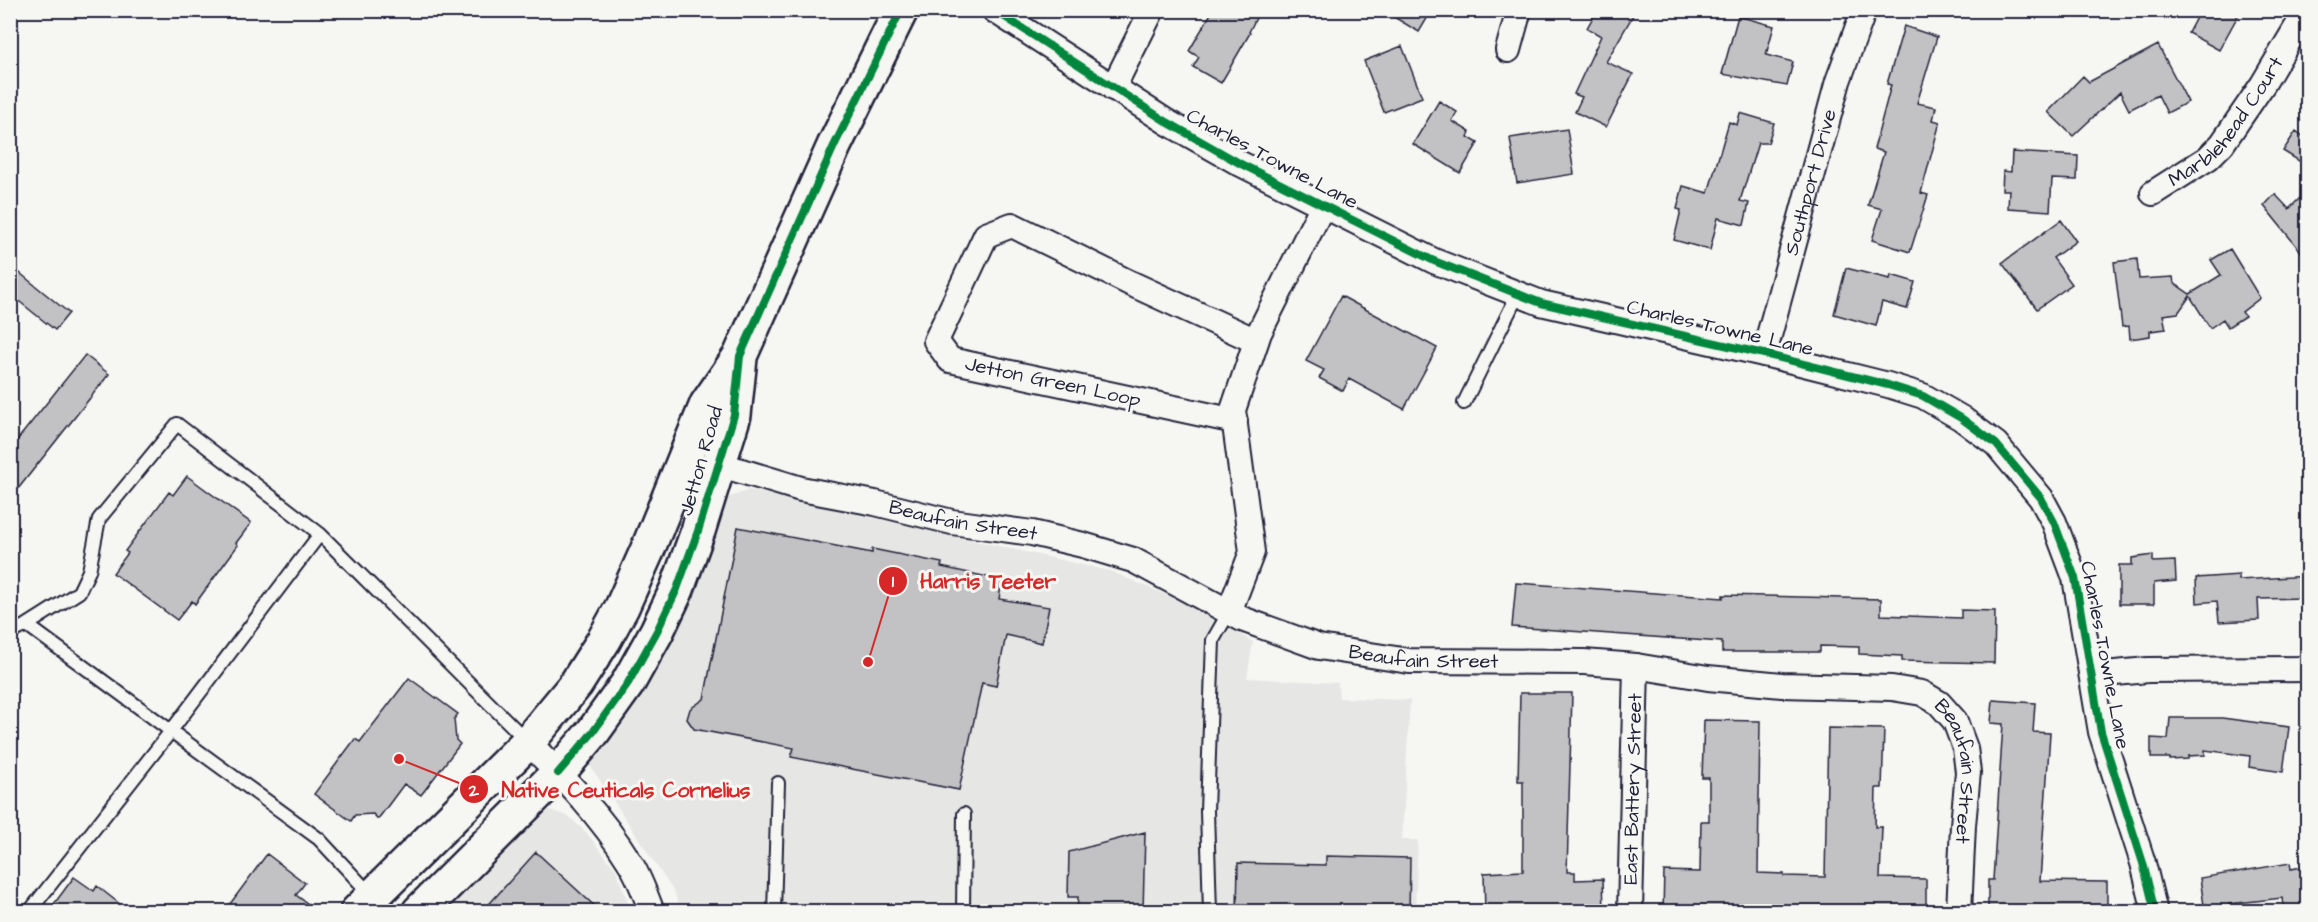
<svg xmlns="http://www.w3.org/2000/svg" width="2318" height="922" viewBox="0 0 2318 922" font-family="'Architects Daughter',sans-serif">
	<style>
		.built { fill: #e6e6e4 }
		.building { fill: #c2c2c4; stroke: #22223b; stroke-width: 1.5 }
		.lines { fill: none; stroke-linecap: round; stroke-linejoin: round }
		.lane-casing { stroke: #22223b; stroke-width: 16 }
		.street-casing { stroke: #22223b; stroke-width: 28 }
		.secondary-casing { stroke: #22223b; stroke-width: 38 }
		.lane { stroke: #f6f6f2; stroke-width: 12 }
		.street { stroke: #f6f6f2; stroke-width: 24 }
		.secondary { stroke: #f6f6f2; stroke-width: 33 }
		.cycleway-casing { stroke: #f6f6f2; stroke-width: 11 }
		.cycleway { stroke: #00873e; stroke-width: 8 }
		.labels { text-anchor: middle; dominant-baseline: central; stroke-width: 6; stroke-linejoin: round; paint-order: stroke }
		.street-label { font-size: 20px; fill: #22223b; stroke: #f6f6f2 }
		.leader { fill: none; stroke: #d62828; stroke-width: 2 }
		.callout-dot { fill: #d62828; stroke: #f6f6f2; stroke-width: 2 }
		.mark-label { font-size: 18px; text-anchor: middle; font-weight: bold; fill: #fff }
		.callout-label { font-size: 21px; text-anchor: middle; font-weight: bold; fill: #d62828; stroke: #f6f6f2; stroke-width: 6; stroke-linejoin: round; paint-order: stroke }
	</style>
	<rect width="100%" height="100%" fill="#f6f6f2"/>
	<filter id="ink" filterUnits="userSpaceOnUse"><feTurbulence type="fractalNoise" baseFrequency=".0167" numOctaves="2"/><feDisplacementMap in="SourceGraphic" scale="12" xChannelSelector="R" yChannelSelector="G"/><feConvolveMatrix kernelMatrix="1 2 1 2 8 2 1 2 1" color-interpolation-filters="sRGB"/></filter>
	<g filter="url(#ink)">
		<path class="built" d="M749,490L1110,571L1195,607L1253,642L1247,678L1338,683L1339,698L1410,700L1402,840H1418L1415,911H681L674,892L589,764L682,604L725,499Z
			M549,810L568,816L586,832L616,870L631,911L440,912L523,824Z"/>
		<path class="building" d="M1213,10H1260L1249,32L1250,33L1221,83L1193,67L1199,57L1189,51Z
			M1382,10H1432L1419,32Z
			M1597,10H1636L1606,62L1633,74L1606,127L1575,112L1582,97L1574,94L1601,36L1587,28Z
			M2200,10H2241L2219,50L2188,33Z
			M1738,16L1774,26L1766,55L1793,62L1787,86L1722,74Z
			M1904,26L1937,37L1917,103L1936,107L1933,120L1940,122L1921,193L1928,195L1910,252L1872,240L1882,209L1868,205L1884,152L1874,149L1891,85L1887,84Z
			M2158,45L2188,102L2167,113L2158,95L2129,110L2120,92L2073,136L2048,112L2083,76L2089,82Z
			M1402,46L1422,97L1384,112L1364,61Z
			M1439,101L1457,112L1452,121L1470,132L1468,137L1478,143L1460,173L1413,144Z
			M1740,113L1774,123L1768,143H1758L1740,201L1749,203L1744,225L1718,218L1710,250L1674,240L1681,210L1677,209L1683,186L1708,193L1729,122L1737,125Z
			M1567,129L1574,174L1517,183L1510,138Z
			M2296,131L2307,139V166L2283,151Z
			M2012,152L2078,156L2077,180L2052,179L2050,211L2008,208L2009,190H2002L2003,171L2011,172Z
			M2307,191V259L2264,206L2275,194L2289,209Z
			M2061,220L2076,241L2053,258L2072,284L2037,309L2002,263Z
			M2230,249L2260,298L2242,312L2245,316L2228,327L2223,319L2210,328L2190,296L2178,313L2163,315L2166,329L2150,331V336L2130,339L2129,326L2122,327L2114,262L2137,259L2139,279L2173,277L2174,283L2190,294L2221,275L2211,260Z
			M10,265L69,313L55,330L10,294Z
			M1846,268L1890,279L1891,275L1915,282L1907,309L1882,302L1876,326L1834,314Z
			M1341,296L1437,348L1404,409L1349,379L1343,391L1319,378L1324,370L1306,361Z
			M85,355L109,374L10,499V449Z
			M187,476L251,523L236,543L238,545L195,604L192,601L177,620L113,573L128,553L125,551L169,492L173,495Z
			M738,527L872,553V549L942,563L941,567L1002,580L999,599L1049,607L1042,643L1006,635L996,686L982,683L959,790L791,757L794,748L694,729L687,719L690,709L704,699Z
			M2153,555V562L2175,561L2176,581L2154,583V604H2119V565H2132V558Z
			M2239,575V580L2307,576V598L2258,599L2259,620L2219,622L2217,601L2197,603L2196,578Z
			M1516,583L1723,598V595L1881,599V615L1961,618V610L1995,611L1994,663L1902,661V656L1859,654V647L1820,646V652H1722V642L1512,627Z
			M409,678L458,714L454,719L456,740L460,744L421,795L404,784L378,819L373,814L355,815L351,821L314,794L355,739L360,742Z
			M1520,693H1572L1567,872H1575V880L1603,879L1604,912H1485L1484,873L1523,871V781H1518Z
			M1993,700L2035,703L2033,732L2050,733L2040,881L2107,882V912H1988V880H1993L2003,724L1991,723Z
			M2170,718H2222L2289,727L2283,772L2249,767L2250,756L2205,750V755L2188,756V759L2170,760V758H2151V738L2168,739Z
			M1704,720L1760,721L1758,873L1784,874V876L1825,877L1828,728L1884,729L1882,788H1876L1875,827H1882L1880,878L1926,879V912H1663L1664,871L1700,872L1701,821H1709V778H1702Z
			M1145,832L1143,912H1077L1078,897H1068L1069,852Z
			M536,852L601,912H482Z
			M267,854L305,883L296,895L319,912H224Z
			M1326,856L1410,858L1409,912H1237L1238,863L1326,865Z
			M2290,863L2291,869L2307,866V912H2284L2282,898L2229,904L2231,912H2205L2200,878Z
			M74,877L94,891L97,886L130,912H48Z"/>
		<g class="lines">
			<defs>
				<path id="lane" d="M1464,403L1518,294
					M320,534L171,731L27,625L79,592L89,571L99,519L177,424L320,534L527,741
					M10,633L27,625
					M29,912L171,731L319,839L372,896
					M774,912L778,783
					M963,912L964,814
					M1210,912L1207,811L1213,640L1229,612"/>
				<g id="street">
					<path d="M994,10L1167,122L1241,164L1434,261L1541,303L1764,354L1888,385L1923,396L1961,418L1996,444L2041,498L2054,522L2075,578L2101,732L2143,863L2155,912"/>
					<path d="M1508,50L1519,10"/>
					<path d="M1113,88L1152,10"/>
					<path id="s1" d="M2153,193L2208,158L2222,144L2263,84L2307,10"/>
					<path id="s2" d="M1764,354L1838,81L1864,10"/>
					<path d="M1235,421L950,360L936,341L986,235L1012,225L1130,283L1256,341"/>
					<path id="s3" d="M718,464L801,489L875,503L952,522L1032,533L1083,545L1133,560L1242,619L1319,647L1409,661L1584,662L1636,666L1708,678L1782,685L1892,688L1922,693L1939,703L1955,721L1965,748L1968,772L1963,825L1959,912"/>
					<path d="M1229,612L1252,552L1233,410L1259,333L1323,205"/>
					<path d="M2093,675L2148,670L2308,669"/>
					<path d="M528,742C564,778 602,817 629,861C639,876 645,894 652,912"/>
					<path id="s4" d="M1630,912L1636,666"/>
				</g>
				<path id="secondary" d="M357,912L528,742L576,684L604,640L622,607L647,551L707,404L740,356L834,146L901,10
					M419,912L558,773L593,732L628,683L657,631L677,589L698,531L734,415L740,358"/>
			</defs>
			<use href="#lane" class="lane-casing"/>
			<use href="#street" class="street-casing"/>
			<use href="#secondary" class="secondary-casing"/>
			<use href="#lane" class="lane"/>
			<use href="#street" class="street"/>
			<use href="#secondary" class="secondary"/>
			<defs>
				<path id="cycleway" d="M994,10L1167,122L1241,164L1434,261L1541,303L1764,354L1888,385L1923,396L1961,418L1996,444L2041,498L2054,522L2075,578L2101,732L2143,863L2155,912
					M558,773L593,732L628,683L657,631L677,589L698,531L734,415L740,356L834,146L901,10"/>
			</defs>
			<use href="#cycleway" class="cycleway-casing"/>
			<use href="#cycleway" class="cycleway"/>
		</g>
	</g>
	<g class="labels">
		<g class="street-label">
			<text stroke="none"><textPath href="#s1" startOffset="104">Marblehead Court</textPath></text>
			<text transform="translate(1272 159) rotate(28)">Charles Towne Lane</text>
			<text stroke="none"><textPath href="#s2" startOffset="178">Southport Drive</textPath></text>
			<text transform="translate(1720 328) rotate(13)">Charles Towne Lane</text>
			<text transform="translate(1053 382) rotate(12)">Jetton Green Loop</text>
			<text transform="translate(701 461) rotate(-74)">Jetton Road</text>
			<text stroke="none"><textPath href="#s3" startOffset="252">Beaufain Street</textPath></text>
			<text transform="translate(2105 655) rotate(79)">Charles Towne Lane</text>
			<text stroke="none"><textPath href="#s3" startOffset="738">Beaufain Street</textPath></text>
			<text stroke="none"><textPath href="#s3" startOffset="1332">Beaufain Street</textPath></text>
			<text stroke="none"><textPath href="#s4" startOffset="123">East Battery Street</textPath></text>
		</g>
	</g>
	<path class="leader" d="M868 662L893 581M399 759L474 789"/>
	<g class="callout-dot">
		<circle cx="868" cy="662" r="6"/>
		<circle cx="399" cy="759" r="6"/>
		<circle cx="893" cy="581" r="15"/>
		<circle cx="474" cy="789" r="15"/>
	</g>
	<g class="mark-label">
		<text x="893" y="587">1</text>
		<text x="474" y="796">2</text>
	</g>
	<g class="callout-label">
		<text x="988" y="588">Harris Teeter</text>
		<text x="626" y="797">Native Ceuticals Cornelius</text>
	</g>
	<rect width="2318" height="922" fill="none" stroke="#f6f6f2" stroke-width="36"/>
	<rect x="18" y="18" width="2282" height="886" fill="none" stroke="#22223b" stroke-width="2" filter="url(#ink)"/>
</svg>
